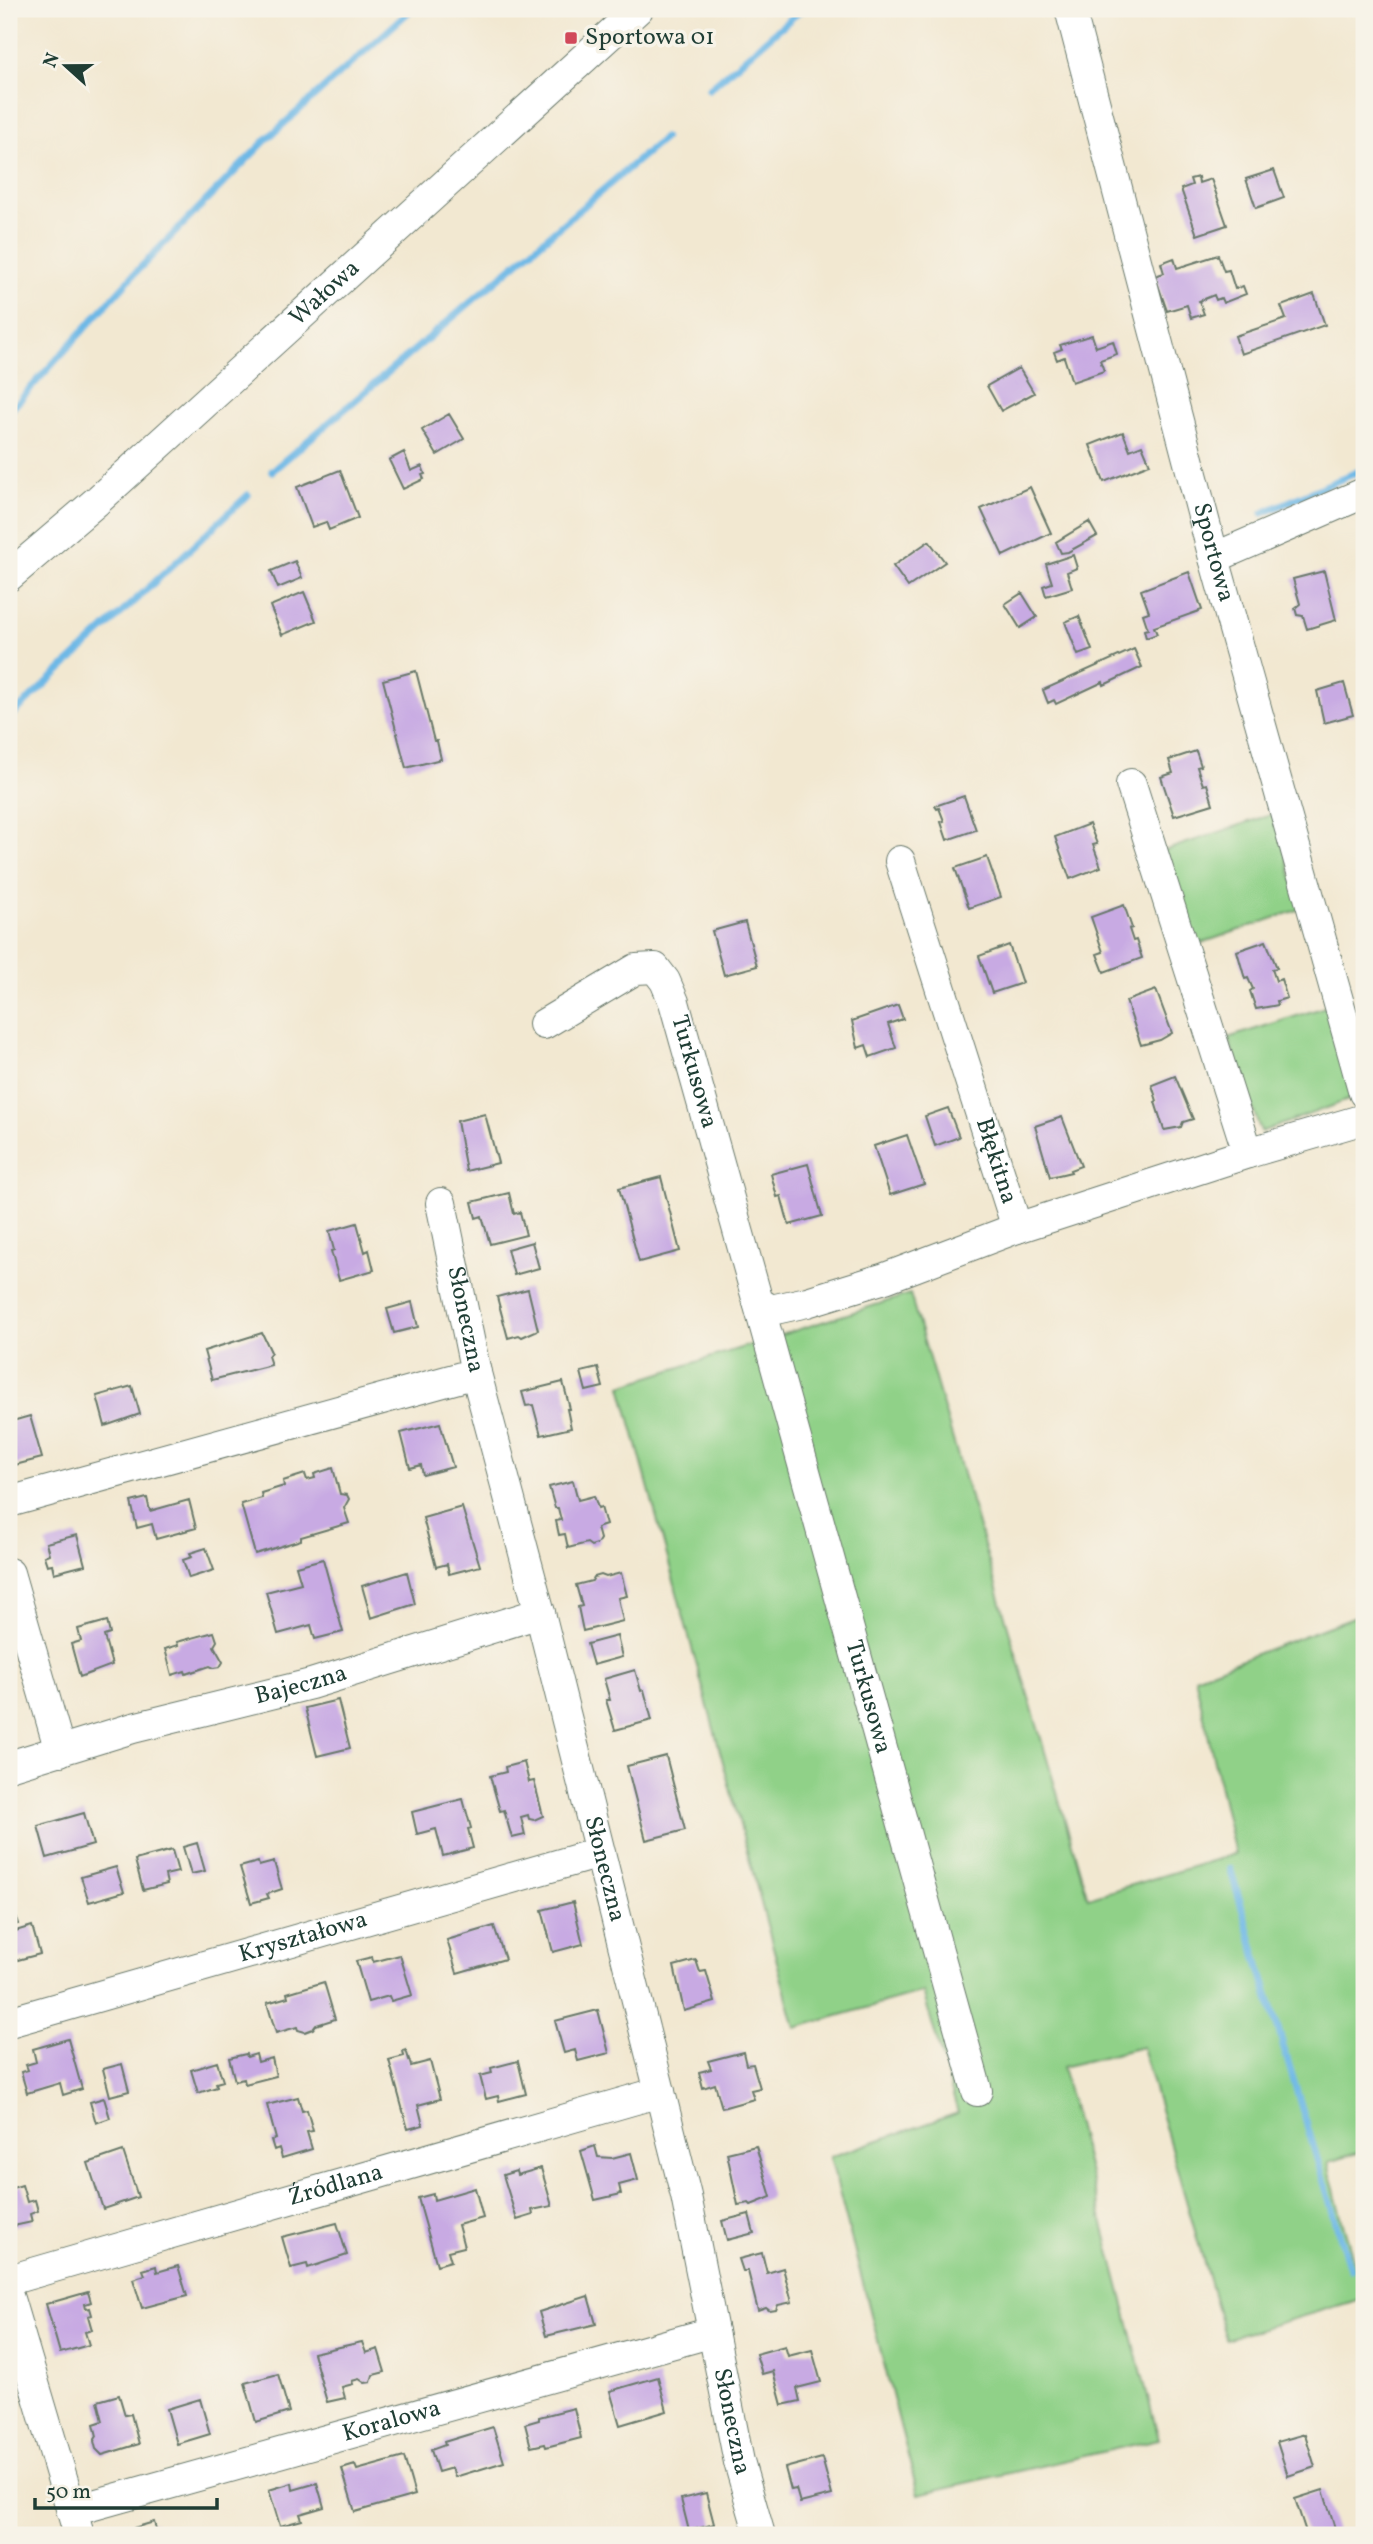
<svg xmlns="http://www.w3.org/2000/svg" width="1373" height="2544" viewBox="0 0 1373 2544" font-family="Vollkorn,serif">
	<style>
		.green { fill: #90d188; stroke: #58875e; stroke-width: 2 }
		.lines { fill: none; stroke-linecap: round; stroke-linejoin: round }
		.stream { stroke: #6db8e6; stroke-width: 7 }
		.building { fill: #c8aae3 }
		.minor-casing { stroke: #69796b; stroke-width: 32 }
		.minor { stroke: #fff; stroke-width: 30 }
		.poi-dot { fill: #d1495b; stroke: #f7f3e8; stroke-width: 2.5 }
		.labels { text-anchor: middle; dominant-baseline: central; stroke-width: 7; stroke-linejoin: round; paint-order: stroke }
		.poi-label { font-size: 24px; fill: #1f3d34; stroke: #f7f3e8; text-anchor: start }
		.street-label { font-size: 24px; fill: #1f3d34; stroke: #f7f3e8 }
	</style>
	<rect width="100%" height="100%" fill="#f7f3e8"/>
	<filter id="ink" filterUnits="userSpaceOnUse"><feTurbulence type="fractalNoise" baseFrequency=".0143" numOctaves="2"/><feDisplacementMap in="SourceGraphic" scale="14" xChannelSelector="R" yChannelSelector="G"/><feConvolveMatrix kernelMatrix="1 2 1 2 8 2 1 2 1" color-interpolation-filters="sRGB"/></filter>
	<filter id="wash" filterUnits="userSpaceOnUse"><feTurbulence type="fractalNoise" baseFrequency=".00686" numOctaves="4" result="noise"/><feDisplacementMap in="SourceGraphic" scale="28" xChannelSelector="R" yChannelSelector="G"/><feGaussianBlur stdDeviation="1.57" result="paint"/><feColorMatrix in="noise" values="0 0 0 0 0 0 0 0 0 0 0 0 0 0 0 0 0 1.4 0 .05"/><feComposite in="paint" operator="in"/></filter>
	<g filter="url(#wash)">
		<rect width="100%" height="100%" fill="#f2e8d1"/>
		<path class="green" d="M1275,813L1300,909L1196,945L1163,851Z
			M1328,1006L1354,1098L1261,1132L1228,1038Z
			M910,1294L1088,1898L1235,1854L1195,1677L1364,1613V2151L1328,2162L1336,2198L1364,2298L1226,2339L1142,2047L1062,2067L1159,2439L918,2494L830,2157L958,2113L923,1992L795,2028L621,1386Z"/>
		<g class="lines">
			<path class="stream" d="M709,89L802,9
				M9,412L137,271L268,138L412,9
				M272,471L664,138
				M1263,513L1364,469
				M9,718L248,495
				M1230,1868L1350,2269"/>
		</g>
		<g id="blocks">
			<path class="building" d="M1274,170L1284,198L1256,208L1246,179Z
				M1198,177L1199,183L1211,179L1227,225L1197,235L1181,189L1192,185L1190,179Z
				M1218,255L1224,271L1229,270L1235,289L1243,286L1246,294L1223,303L1221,298L1216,300L1214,295L1199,301L1204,314L1191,318L1187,305L1167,311L1155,276L1164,273L1161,263L1174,258L1177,268Z
				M1314,294L1325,325L1241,354L1235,336L1286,319L1281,306Z
				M1092,335L1096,347L1113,341L1117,354L1100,360L1104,371L1072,382L1064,357L1057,360L1054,352L1062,349L1060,345Z
				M1019,368L1034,393L1001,411L987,386Z
				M449,414L464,439L437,455L422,430Z
				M1123,432L1130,450L1142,445L1150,464L1104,482L1090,445Z
				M404,452L411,471L422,466L425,474L422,475L424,479L403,489L389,460Z
				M340,470L358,518L329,530L326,522L312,527L297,487Z
				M1030,487L1051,533L1003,556L981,509Z
				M1089,522L1097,536L1068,552L1061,553L1056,542Z
				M929,541L945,562L908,587L893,566Z
				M1073,555L1077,568L1067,572L1072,588L1046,596L1043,586L1052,583L1046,564Z
				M295,561L302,578L278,588L271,571Z
				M1324,571L1336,620L1307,629L1303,616L1297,615L1295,608L1300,604L1293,579Z
				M1189,572L1202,610L1154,627L1157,634L1146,638L1144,630L1148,629L1143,614L1149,612L1141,590Z
				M304,592L316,621L282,635L270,606Z
				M1022,593L1037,617L1020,628L1005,604Z
				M1079,616L1092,650L1078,655L1065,622Z
				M1134,649L1142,667L1104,685L1103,682L1056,704L1054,700L1048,703L1043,690Z
				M416,671L434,741H437L441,759L406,768L383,680Z
				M1344,683L1353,715L1324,723L1317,691Z
				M1196,751L1201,766L1197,767L1203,785L1207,784L1213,804L1174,816L1161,777L1173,773L1169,760Z
				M964,796L976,830L947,840L941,822L944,821L939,808L937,809L935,806Z
				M1089,824L1097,844L1093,845L1101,867L1070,879L1055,837Z
				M987,857L1001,897L969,908L955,868Z
				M1124,905L1132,928L1129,929L1133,941L1136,940L1142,958L1104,972L1097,954L1103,952L1091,917Z
				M745,922L757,966L724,975L712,931Z
				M1266,941L1277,968L1272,969L1276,981L1281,979L1287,998L1277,1001L1278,1005L1256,1009L1250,991L1253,989L1248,978L1245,979L1237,951Z
				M1009,945L1022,983L992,993L979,956Z
				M1156,990L1172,1033L1160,1040L1141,1045L1126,1001Z
				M898,1005L903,1019L888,1024L896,1048L870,1057L866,1045L858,1048L852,1021Z
				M1175,1076L1193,1119L1183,1122L1181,1127L1164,1130L1155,1102L1157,1101L1152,1085Z
				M948,1108L959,1137L935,1146L925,1116Z
				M485,1114L498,1163L466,1171L457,1121Z
				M1062,1117L1081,1166L1070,1170L1071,1172L1050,1177L1035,1126Z
				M907,1135L924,1184L890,1195L874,1146Z
				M808,1164L822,1216L789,1225L781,1196L777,1197L771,1174Z
				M661,1177L680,1251L639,1262L619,1188Z
				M509,1193L514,1214L520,1212L526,1235L490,1244L482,1216L476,1218L472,1202Z
				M357,1223L365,1252L369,1250L374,1270L339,1280L331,1251L334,1250L329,1231Z
				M532,1242L539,1268L514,1275L507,1249Z
				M528,1289L538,1330L522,1337L519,1335L508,1338L497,1297Z
				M412,1302L418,1327L394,1333L387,1309Z
				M262,1333L271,1352L268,1356L271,1365L212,1380L204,1351Z
				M598,1368L603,1387L586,1391L581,1372Z
				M563,1382L570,1409H567L571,1428L541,1435L533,1405L526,1406L522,1392Z
				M132,1386L140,1414L105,1426L97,1396Z
				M30,1416L42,1458L15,1465L9,1441V1422Z
				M440,1423L453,1467L423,1475L421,1465L410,1468L401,1433Z
				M333,1468L340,1494L347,1495L349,1499L344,1508L349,1523L301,1537V1540L255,1554L241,1504L262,1498L261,1493L284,1486L283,1481L305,1474L307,1480L315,1478L314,1474Z
				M573,1481L578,1500L594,1496L598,1508L601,1507L606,1525L597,1528L600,1539L597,1544L591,1546L587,1543L568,1548L565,1534L559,1535L556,1521L561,1520L558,1508H555L549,1487Z
				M147,1498L150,1511L189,1500L196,1528L156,1539L152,1524L137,1528L131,1502Z
				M462,1507L480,1566L449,1574L447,1564L436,1567L423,1518Z
				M77,1535L85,1565L54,1573L52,1564L47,1565L44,1556L49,1554L46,1543Z
				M206,1548L214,1570L189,1578L183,1560L192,1557L190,1553Z
				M323,1559L343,1632L315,1639L311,1625L278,1634L266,1592L301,1583L296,1566Z
				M407,1572L415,1604L371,1618L362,1586Z
				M621,1573L627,1596L618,1598L623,1621L583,1631L578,1607L582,1606L576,1585L592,1581L594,1577L601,1575L606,1577Z
				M107,1621L110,1634L104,1636L112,1665L80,1677L71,1644L81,1641L78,1629Z
				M214,1632L217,1641L214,1646L223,1662L220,1667L214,1668L210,1666L186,1674L185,1671L172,1675L165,1649L178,1645L177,1642Z
				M617,1636L622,1657L593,1665L587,1644Z
				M635,1670L641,1691L644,1690L652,1720L615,1730L606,1700H610L604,1679Z
				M338,1700L350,1748L317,1756L305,1708Z
				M666,1756L685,1830L646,1840L627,1766Z
				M524,1762L529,1782L534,1781L543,1816L534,1820L529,1819L528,1815L521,1817L525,1835L512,1838L504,1810L500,1811L490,1776L506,1772L505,1767Z
				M463,1799L471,1828L468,1829L473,1848L443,1856L436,1829L417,1834L412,1812Z
				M84,1813L93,1845L47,1858L38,1826Z
				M197,1843L205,1871L191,1874L183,1847Z
				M172,1850L178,1872L165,1875L167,1884L143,1890L135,1860Z
				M258,1862L259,1866L274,1862L282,1889L267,1894L269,1898L251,1903L240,1867Z
				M116,1867L124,1892L89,1902L81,1877Z
				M9,1894L18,1924L9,1926Z
				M573,1902L583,1944L553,1952L542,1910Z
				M32,1926L40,1954L14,1961L16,1966L9,1968V1933Z
				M494,1926L505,1959L457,1973L447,1940Z
				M400,1955L412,1995L391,2001L389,1996L368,2002L356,1961L372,1957L373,1962Z
				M696,1960L700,1972L706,1971L715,2002L684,2011L674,1966Z
				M324,1982L335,2019L316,2025L313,2029L305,2032L298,2030L297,2027L276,2033L267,2003L288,1997L287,1993Z
				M598,2010L609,2053L578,2061L575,2050L564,2053L555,2021Z
				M68,2039L82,2089L63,2095L60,2083L27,2093L21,2072L28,2070L26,2065L36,2062L33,2049Z
				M406,2050L411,2066L430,2061L440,2099L418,2105L423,2125L408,2129L389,2060L404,2056L403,2051Z
				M743,2052L746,2065L753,2064L760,2088L751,2090L754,2099L722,2108L715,2084L703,2088L699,2072L711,2069L708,2061Z
				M246,2054L247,2057L256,2054L258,2062L272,2058L276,2076L245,2084L244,2079L235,2081L229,2058Z
				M518,2061L526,2094L499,2101L498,2096L486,2099L480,2076L492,2073L491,2068Z
				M217,2062L223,2081L216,2083L217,2087L198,2093L191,2070Z
				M122,2064L129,2091L110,2096L103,2069Z
				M298,2097L302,2111L307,2110L313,2131L307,2132L312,2149L282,2158L279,2148L274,2150L271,2140L276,2139L267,2105Z
				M104,2098L110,2118L96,2123L90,2102Z
				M595,2146L598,2157L612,2158L631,2153L638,2180L619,2185L621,2194L595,2200L581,2151Z
				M756,2146L771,2197L751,2205L749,2203L738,2205L727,2153Z
				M123,2151L138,2197L103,2209L88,2163Z
				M541,2168L552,2206L532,2210L533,2215L517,2220L503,2175L516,2171L517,2175Z
				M22,2185L27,2202L35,2200L38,2211L30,2214L32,2222L9,2227V2189Z
				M475,2188L483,2218L458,2225L464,2247L448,2251L451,2261L437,2265L418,2198L433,2194L434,2200Z
				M749,2214L754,2233L727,2240L722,2221Z
				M337,2223L347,2255L308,2268L307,2264L291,2268L282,2237Z
				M762,2253L767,2273L783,2268L792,2302L778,2305L776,2310L770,2311L766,2308L758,2311L748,2271H743L739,2259Z
				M156,2266L157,2272L178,2266L187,2296L142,2308L133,2279L145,2275L143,2270Z
				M88,2292L91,2302L85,2304L86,2309L90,2308L92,2315L88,2316L92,2330L85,2332L89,2345L60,2353L46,2304Z
				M588,2296L596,2324L546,2336L539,2312Z
				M362,2342L366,2353L378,2349L385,2372L373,2375L371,2382L365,2383L359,2379L352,2381L353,2384L342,2387L345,2398L327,2402L313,2353Z
				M785,2346L788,2356L812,2350L821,2382L797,2388L800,2401L782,2405L773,2371L762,2374L756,2354Z
				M278,2374L289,2412L256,2422L245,2383Z
				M658,2377L667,2411L620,2425L610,2391Z
				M119,2395L125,2415L131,2414L139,2444L102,2455L96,2449L94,2441L97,2436L94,2424L103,2421L98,2401Z
				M200,2399L210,2434L177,2444L167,2409Z
				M574,2408L581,2438L546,2447L545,2444L531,2447L525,2424L539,2420V2417Z
				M493,2427L504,2462L455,2477L452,2468L438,2472L431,2450L445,2445L444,2442Z
				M1305,2434L1315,2467L1288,2476L1277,2442Z
				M404,2457L415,2495L355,2512L342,2469L355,2465L357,2470Z
				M822,2458L832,2495L800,2503L796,2489L791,2490L785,2468Z
				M292,2483L293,2490L317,2483L324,2507L300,2514L302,2520L280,2526L269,2490Z
				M1323,2490L1337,2535H1307L1295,2499Z
				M706,2493L714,2524L689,2531L681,2499Z
				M154,2522L157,2533L160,2532L162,2535H122L128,2533L127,2530Z"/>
		</g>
	</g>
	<g filter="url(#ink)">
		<use href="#blocks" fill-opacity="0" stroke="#69796b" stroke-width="2"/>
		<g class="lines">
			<defs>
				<g id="minor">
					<path id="s1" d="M1070,9L1214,558L1364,1093"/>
					<path d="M1214,558L1364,493"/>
					<path id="s2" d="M9,576L97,501L638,9"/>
					<path d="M1131,784L1248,1153L1364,1119"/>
					<path id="s3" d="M900,861L1017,1228"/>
					<path id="s4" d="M544,1024L636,969L655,968L665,981L674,1002L758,1302L771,1310L807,1302L885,1278L1017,1228L1248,1153"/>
					<path id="s5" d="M441,1203L476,1373L540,1613L686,2196L739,2462L760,2535"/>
					<path id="s6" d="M758,1302L977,2091"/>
					<path d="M9,1502L476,1373"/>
					<path d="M9,1573L60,1751"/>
					<path id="s7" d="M9,1766L133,1728L311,1684L540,1613"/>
					<path id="s8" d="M9,2022L599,1853"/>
					<path id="s9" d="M9,2280L660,2092"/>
					<path d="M9,2299L79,2535"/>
					<path id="s10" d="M72,2511L713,2332"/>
				</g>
			</defs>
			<use href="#minor" class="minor-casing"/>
			<use href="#minor" class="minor"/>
		</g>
	</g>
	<rect class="poi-dot" x="564" y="31" width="14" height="14" rx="3.5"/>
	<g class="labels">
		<g class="poi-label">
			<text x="585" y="38">Sportowa 01</text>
		</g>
		<g class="street-label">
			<text stroke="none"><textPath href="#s2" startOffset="424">Wałowa</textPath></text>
			<text stroke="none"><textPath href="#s1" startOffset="562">Sportowa</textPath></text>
			<text stroke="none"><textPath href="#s4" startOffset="238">Turkusowa</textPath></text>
			<text stroke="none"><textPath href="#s3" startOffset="315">Błękitna</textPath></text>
			<text stroke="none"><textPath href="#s5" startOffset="119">Słoneczna</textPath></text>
			<text stroke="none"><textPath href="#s7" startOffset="303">Bajeczna</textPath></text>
			<text stroke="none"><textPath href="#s6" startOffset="410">Turkusowa</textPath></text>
			<text stroke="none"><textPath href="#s5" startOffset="686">Słoneczna</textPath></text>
			<text stroke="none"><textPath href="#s8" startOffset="306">Kryształowa</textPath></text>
			<text stroke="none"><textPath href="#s9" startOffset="340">Źródlana</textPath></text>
			<text stroke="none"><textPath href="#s10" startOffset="332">Koralowa</textPath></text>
			<text stroke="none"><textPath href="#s5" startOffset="1253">Słoneczna</textPath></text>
		</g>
	</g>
	<rect width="1373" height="2544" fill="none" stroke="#f7f3e8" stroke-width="35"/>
	<g transform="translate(66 66) rotate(291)" stroke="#f7f3e8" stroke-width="5" paint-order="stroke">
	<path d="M0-5L12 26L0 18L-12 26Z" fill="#1f3d34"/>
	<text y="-10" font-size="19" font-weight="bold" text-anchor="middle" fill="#1f3d34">N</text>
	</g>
	<path d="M35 2498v10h182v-10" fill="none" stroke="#1f3d34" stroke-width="3.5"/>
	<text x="46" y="2498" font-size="21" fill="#1f3d34" stroke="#f7f3e8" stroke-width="5" paint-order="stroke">50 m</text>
</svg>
